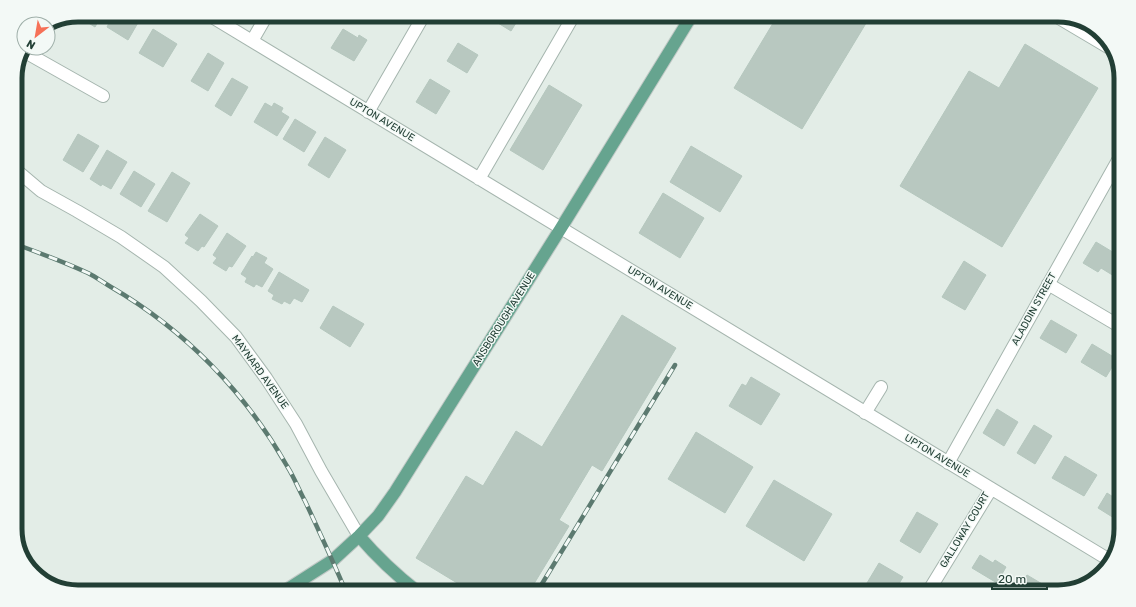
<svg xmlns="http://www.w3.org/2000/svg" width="1136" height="607" viewBox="0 0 1136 607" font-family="Rubik,sans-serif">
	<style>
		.building { fill: #b8c8c0; stroke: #b5c7be }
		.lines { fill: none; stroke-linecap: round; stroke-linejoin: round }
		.minor-casing { stroke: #a5b5ae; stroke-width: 14 }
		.major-casing { stroke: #c1c9c6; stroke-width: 14 }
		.minor { stroke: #fff; stroke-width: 12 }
		.major { stroke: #66a48f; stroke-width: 12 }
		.rail-casing { stroke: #5c7a70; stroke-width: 4.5 }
		.rail { stroke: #f3f9f6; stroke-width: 3; stroke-dasharray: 9; stroke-linecap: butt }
		.labels { text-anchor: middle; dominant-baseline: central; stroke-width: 3; stroke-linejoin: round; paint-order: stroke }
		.street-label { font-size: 10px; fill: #223f35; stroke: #f3f9f6 }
		.rim { fill: none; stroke: #223f35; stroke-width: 5 }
	</style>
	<rect width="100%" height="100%" fill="#e3ede7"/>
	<path class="building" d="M78,15H102L95,27L77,16Z
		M113,15H135L133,18L139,21L128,40L107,27Z
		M485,15H521L511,31Z
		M778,15H871L802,129L734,88Z
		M153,29L177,44L163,67L139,53Z
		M343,29L358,38L359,35L367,40L354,61L331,48Z
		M458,43L478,55L467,73L447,61Z
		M1025,44L1098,88L1002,247L900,186L969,71L999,88Z
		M208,53L224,63L208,91L191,81Z
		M232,78L248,87L231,116L215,106Z
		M430,79L450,91L436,114L416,102Z
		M549,85L582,105L543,170L510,150Z
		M265,103L272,107L274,103L283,108L281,112L289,117L277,136L254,122Z
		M295,119L316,132L304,152L283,139Z
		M78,134L99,146L83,172L63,160Z
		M325,137L346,150L329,178L308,165Z
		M691,146L742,176L720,212L670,182Z
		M107,150L127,162L111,189L102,184L101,186L90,179Z
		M134,171L155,184L141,207L120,194Z
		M172,172L190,183L167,222L148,211Z
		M663,193L704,218L680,258L639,233Z
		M200,214L218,226L204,247L202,246L198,251L185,243L189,238L185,235Z
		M227,233L246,246L232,267L229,266L226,271L213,263L217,258L213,255Z
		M1096,242L1121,257V264L1114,276L1101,268L1098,272L1083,263Z
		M256,252L267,258L264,263L273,269L262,287L256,284L254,287L245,282L247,278L241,274L252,256L253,257Z
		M964,261L986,275L965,310L942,297Z
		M279,272L309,290L302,302L294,298L290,304L284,301L282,304L272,299L274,295L268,291Z
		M333,306L364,324L350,347L320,328Z
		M622,315L676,348L602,471L592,465L559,520L569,526L529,592H472L416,558L466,476L483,486L516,431L542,447Z
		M1051,320L1077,335L1066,353L1040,338Z
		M1092,344L1117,359L1106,377L1081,362Z
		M751,377L780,394L761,425L729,406L742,384L746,386Z
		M997,409L1018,422L1004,446L983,433Z
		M1034,425L1052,436L1035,464L1017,453Z
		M696,432L753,467L725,513L668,479Z
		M1065,456L1097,475L1084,496L1052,478Z
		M774,480L832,514L804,561L746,526Z
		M1107,493L1121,502V506L1114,518L1098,508Z
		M917,512L938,524L920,553L900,541Z
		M980,555L993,563L995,560L1006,567L997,583L972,568Z
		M879,563L903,577L894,592H870L864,588Z
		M1027,575L1049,588L1046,592H1017Z"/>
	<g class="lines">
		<defs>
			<path id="minor" d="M209,15L1111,561
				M1054,15L1113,50
				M252,41L267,15
				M25,52L103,96
				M368,112L424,15
				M15,169L41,191L77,211L121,237L164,267L201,301L236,337L266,378L296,424L321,471L359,536
				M479,179L574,15
				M1048,284L1121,327
				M865,413L881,387
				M948,463L1121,155
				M928,592L991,489"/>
			<path id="major" d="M359,536C377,557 396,575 418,592
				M283,592L333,560L359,536L378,516L395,492L561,228L692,15"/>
		</defs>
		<use href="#minor" class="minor-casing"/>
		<use href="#major" class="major-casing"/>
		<use href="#minor" class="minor"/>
		<use href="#major" class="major"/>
		<defs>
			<path id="rail" d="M15,244C40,253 64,262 88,273C96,277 104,283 111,287C185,330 245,392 287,466C294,477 299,490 305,501C319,531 333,561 346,592
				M537,592L675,365"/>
		</defs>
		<use href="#rail" class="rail-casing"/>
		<use href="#rail" class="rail"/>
	</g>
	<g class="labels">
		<g class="street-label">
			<text transform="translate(382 120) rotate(31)">UPTON AVENUE</text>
			<text transform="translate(660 288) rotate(31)">UPTON AVENUE</text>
			<text transform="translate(1034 309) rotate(-61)">ALADDIN STREET</text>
			<text transform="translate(504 319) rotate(-58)">ANSBOROUGH AVENUE</text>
			<text transform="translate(260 372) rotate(54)">MAYNARD AVENUE</text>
			<text transform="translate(937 456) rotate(31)">UPTON AVENUE</text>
			<text transform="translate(965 530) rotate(-59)">GALLOWAY COURT</text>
		</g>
	</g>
	<path d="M0 0H1136V607H0ZM78 22H1058A56 56 0 0 1 1114 78V529A56 56 0 0 1 1058 585H78A56 56 0 0 1 22 529V78A56 56 0 0 1 78 22Z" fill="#f3f9f6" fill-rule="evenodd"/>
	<path class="rim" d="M78 22H1058A56 56 0 0 1 1114 78V529A56 56 0 0 1 1058 585H78A56 56 0 0 1 22 529V78A56 56 0 0 1 78 22Z"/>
	<g transform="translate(36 36) rotate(211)"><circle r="19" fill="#f3f9f6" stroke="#9fafa9"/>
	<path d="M0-3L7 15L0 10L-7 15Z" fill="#f67158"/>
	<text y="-6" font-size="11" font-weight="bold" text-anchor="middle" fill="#223f35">N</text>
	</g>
	<path d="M992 583v6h55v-6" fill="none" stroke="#223f35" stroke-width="2"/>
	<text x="998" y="583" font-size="12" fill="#223f35" stroke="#f3f9f6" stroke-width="3" paint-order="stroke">20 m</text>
</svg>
